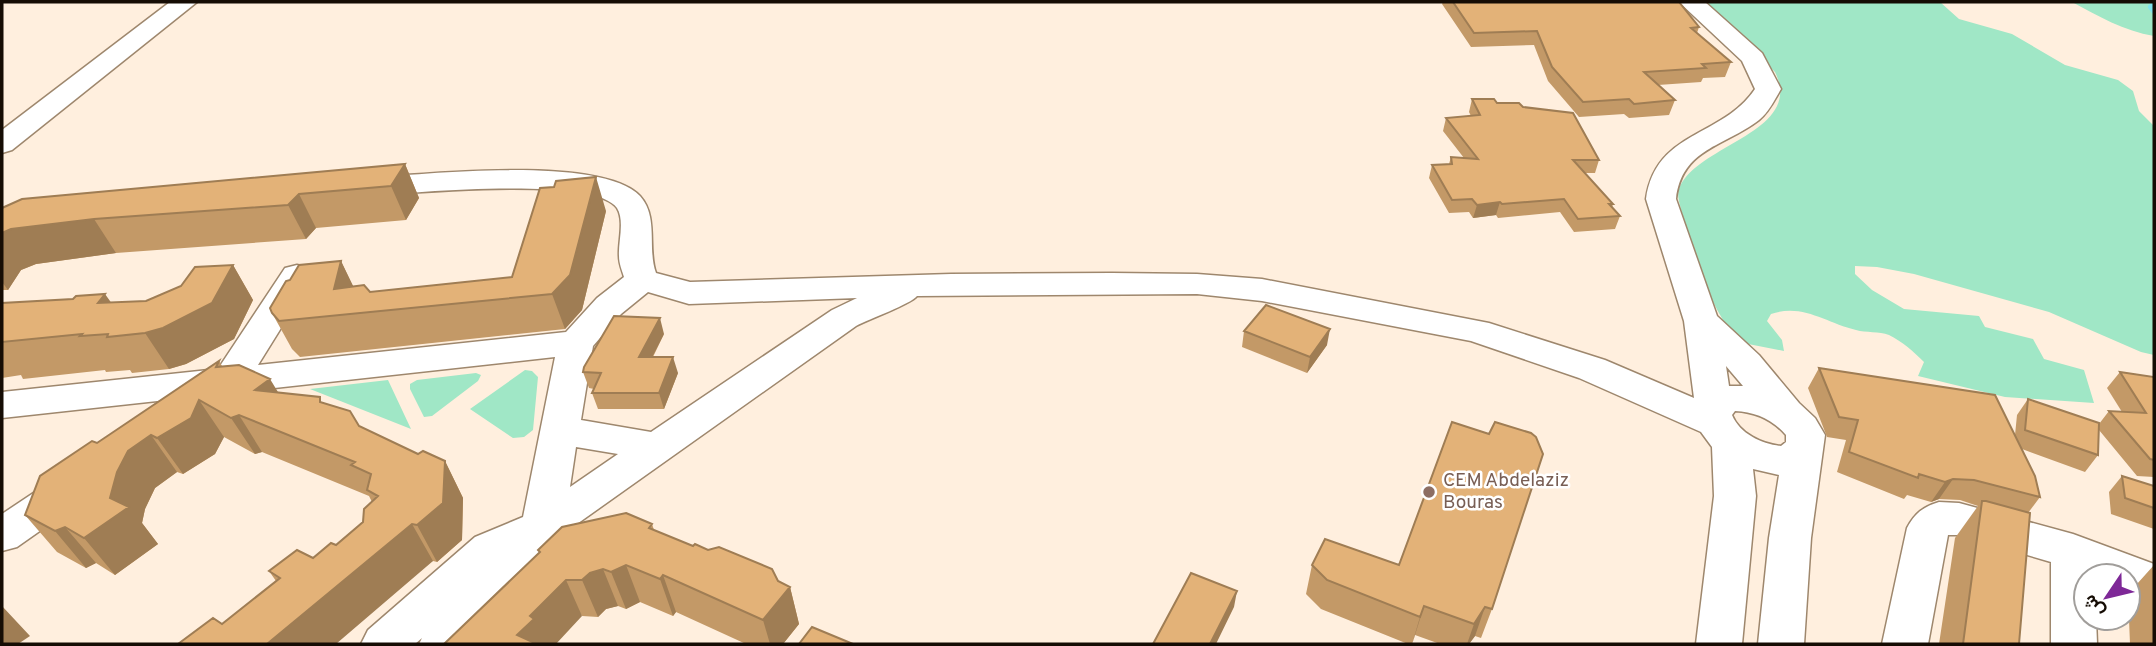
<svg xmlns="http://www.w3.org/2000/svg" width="2156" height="646" viewBox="0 0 2156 646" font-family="Overpass,Vazirmatn,sans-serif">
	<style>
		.green { fill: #a0e7c6 }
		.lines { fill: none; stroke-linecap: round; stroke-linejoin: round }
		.stream { stroke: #80e2eb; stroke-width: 6 }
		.minor-casing { stroke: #9e876d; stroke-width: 3 }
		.minor { fill: #fff; fill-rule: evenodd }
		.wall { fill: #c39967 }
		.shaded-wall { fill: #9f7d54 }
		.building { fill: #e3b278; stroke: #9f7d54; stroke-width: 2 }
		.education-dot { fill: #8d6e63; stroke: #fff; stroke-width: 2.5 }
		.labels { text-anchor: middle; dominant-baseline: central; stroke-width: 5; stroke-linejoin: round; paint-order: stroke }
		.education-label { font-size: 19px; fill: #785e54; stroke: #fff; text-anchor: start }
	</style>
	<rect width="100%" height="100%" fill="#ffefde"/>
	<path class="green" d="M1704,2H1940L1959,19L2012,34L2065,65L2118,80L2133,91L2139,111L2154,126V355L2141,352L2049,312L1914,274L1877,267L1855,266V274L1872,290L1904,309L1979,316L1985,327L2033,339L2044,359L2084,370L2094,403L2005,397L1918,376L1924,362C1913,351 1903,342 1889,335C1879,331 1866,333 1856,330C1826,323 1803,303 1771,314L1767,321L1782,340L1784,351L1738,342C1710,305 1695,264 1684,220C1682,210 1676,197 1679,189C1696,144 1805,133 1775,72Z
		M2072,2H2154V36C2124,31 2098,16 2072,2Z
		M525,370L532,371L538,377L533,430L524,437L513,438L470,409Z
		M476,373L481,375L478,381L432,416L424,417L410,389V384L417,380Z
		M388,380L411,429L310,389Z"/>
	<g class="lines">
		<path class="stream" d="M2154,5L2151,7L2154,11"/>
		<defs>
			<path id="minor" d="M170,2H197L12,150L2,153V130Z
				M1679,2H1705L1762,53L1781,89C1775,99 1769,112 1759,120C1724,147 1682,148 1676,199L1717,316L1759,355L1799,403L1815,418L1825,435L1811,538L1804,644H1758L1769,538L1779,475L1753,469L1756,496L1742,644H1696L1714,496L1712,447L1701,432L1579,378L1471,341L1262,301L1197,294L917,296C911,304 869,319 856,326L560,536L544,575L473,644H419L422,638L415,644H361L368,630L475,537L523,517L555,357L239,392L217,402L203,396L2,418V392L218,369L285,268L297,265L309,268L314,275L258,365L566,332L597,298L624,277C622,270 619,264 619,256C618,242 625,221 617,208C595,175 408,193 367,196L356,193L352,187L356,181L367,178C424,174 601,155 640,196C659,217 647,249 656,273L690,282L951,274L1112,273L1197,274L1262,279L1489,323L1605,360L1694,398L1684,321L1646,199C1656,130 1722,138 1755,89L1742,61ZM648,292L689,304L857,298L832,310L651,432L581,420L593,346L621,314ZM1726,366L1743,386H1729ZM1735,411C1755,412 1772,419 1786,435V442L1781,446C1762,444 1740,434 1732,415ZM576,447L618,454L570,487Z
				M67,476L81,480L87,491L81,502L17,547L2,551V514L53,480Z
				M1939,502L1959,503L2073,534L2154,564V600L2128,591V576H2086V618H2096L2097,644H2051V562L1959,535H1948L1928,644H1882L1907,528C1915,513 1923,507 1939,502Z"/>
		</defs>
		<use href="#minor" class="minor-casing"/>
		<use href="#minor" class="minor"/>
	</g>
	<path class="wall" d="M1443,2H1679L1699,27L1697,33L1731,62L1725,77L1703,78L1701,82L1658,85L1675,100L1669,115L1629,118L1624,114L1579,117L1548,81L1534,45L1471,47L1442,4Z
		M1472,99L1523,107L1599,160L1595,173H1585L1613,204L1612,208L1620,216L1615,229L1574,232L1560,212L1498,218L1496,215L1473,218L1469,212L1449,213L1429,178L1432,165L1449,164L1451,157L1464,158L1443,131L1446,118L1471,116L1469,112Z
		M405,164L419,198L406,220L316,228L306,239L116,253L36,264L21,270L8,290H2V208Z
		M606,211L582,310L565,329L300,357L292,349L272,313L290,280L341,261L353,287L370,292L512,277Z
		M233,265L253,300L234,339L186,364L169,369L132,373L130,370L106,372L105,370L23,379L21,375L2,378V303H112L146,301Z
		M1244,331L1327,345L1307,373L1242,347Z
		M664,334L653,357L678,373L664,409H598L592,393L594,389L589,388L583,372Z
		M219,361L222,366L278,393L323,403L359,426L418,454L445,461L463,498L462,540L437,562L433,561L222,624L276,581L269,571L313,558L336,545L363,522L372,502L369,496L262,452L255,454L224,437L215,454L183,474L177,472L155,488L145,509L142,523L158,544L115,575L96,563L86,568L57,552L25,515L97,443Z
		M1819,368L2015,435L2017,415L2028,399L2099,424L2109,411L2122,412L2107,388L2120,372L2154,377V477L2137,476L2099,430L2098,455L2085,472L2022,449L2040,497L2028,513L2019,644H1939L1955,538L1978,506L1960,500L1939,499L1931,502L1907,495L1904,499L1837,472L1846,440L1827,437L1808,388Z
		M2122,476L2154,486V529L2111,514L2109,492Z
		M652,524L654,530L790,587L799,624L783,644H746L676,612L673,616L640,602L626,609L618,606L606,609L598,617L582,616L538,550Z
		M1312,565L1492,609L1481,638L1475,636L1469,644H1440L1415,635L1412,644H1408L1321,609L1306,594Z
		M2154,565V644H2130L2128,594Z"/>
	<path class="shaded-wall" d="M405,164L419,198L406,220L391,186Z
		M596,177L606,211L582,310L565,329L552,294Z
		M299,194L316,228L306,239L288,205Z
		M1500,202L1496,215L1473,218L1477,205Z
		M94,219L116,253L36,264L21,270L8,290L2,282V233L11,229Z
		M341,261L358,296L334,289Z
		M233,265L253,300L234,339L186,364L169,369L145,333Z
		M105,294L130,329L98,303Z
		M660,318L664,334L644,373L639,357Z
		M1330,329L1327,345L1307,373L1310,357Z
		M673,357L678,373L664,409L659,393Z
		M270,379L292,415L255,390Z
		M199,400L224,437L215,454L183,474L157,438Z
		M239,415L262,452L255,454L231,418Z
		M151,435L177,472L155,488L145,509L142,523L158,544L115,575L84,538L110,498L117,472L128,451Z
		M445,461L463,498L462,540L437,562L417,525Z
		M1953,479L1939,499L1931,502L1945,482Z
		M412,524L433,561L336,644H267Z
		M65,527L96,563L86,568L55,531Z
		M626,565L640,602L626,609L611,572Z
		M603,569L618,606L606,609L598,617L582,580L590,573Z
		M663,575L676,612L673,616L660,579Z
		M566,580L582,616L556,644H522L517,635L530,616Z
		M790,587L799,624L783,644H770L763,620Z
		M1237,591L1234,607L1216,644H1210Z
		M2,606L30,636L18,644H2Z
		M1424,606L1415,635L1412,644L1420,617Z
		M1485,607L1475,636L1469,644H1467L1474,624Z"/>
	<path class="building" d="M1453,2H1679L1699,27L1691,28L1731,62L1702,64L1706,68L1644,72L1675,100L1634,104L1629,99L1583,102L1552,67L1537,31L1474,33Z
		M1472,99H1494L1497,103H1519L1523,107L1573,113L1599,160H1573L1613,204H1609L1620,216L1578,219L1564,199L1502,204L1500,202L1477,205L1472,199L1452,200L1432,165L1452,164L1451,157L1478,159L1446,118L1480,115Z
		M405,164L391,186L299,194L288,205L94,219L11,229L2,233V208L22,199Z
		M596,177L570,275L552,294L279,321L272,313L270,308L286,281L290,280L299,265L341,261L334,289L364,285L370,292L512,277L540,188L554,187L556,181Z
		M233,265L212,303L163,328L145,333L107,337L108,334L80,336L82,334L2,342V303L73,299L76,296L105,294L98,303L146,301L181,286L195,267Z
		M1266,305L1330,329L1310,357L1244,331Z
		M614,316L660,318L639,357H673L659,393H592L601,373L583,372L584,367Z
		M219,361L216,367L239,365L270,379L255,390L320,397V402L350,411L359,426L418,454L423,451L445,461L443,503L417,525L412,524L267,644H178L213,618L222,624L280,578L269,571L297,550L313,558L331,543L336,545L363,522L364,509L378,496L367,490L371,474L351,465L355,462L239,415L231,418L199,400L191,418L157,438L151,435L128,451L117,472L110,498L129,507L84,538L65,527L55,531L25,515L40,476L92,441L97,443Z
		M1819,368L1995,395L2035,476L2040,497L1974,480L1953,479L1945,482L1919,474L1918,478L1849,452L1858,420L1839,417Z
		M2120,372L2154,377V460L2150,459L2109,411L2146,413Z
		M2028,399L2099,423L2098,455L2025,430Z
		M1452,422L1489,434L1495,422L1531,433L1536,437L1543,454L1492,609L1485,607L1474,624L1424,606L1420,617L1327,580L1312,565L1325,539L1399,565Z
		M2122,476L2154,486V508L2125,498Z
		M1982,501H1986L2030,513L2019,644H1963Z
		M626,513L652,524L649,528L693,546L695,544L708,550L719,547L772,569L778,581L790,587L763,620L663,575L660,579L626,565L611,572L603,569L590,573L582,580H566L530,616L534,619L517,635L537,644H444L540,552L538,550L562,527Z
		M1191,573L1237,591L1210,644H1153Z
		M812,627L853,644H799Z"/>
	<circle class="education-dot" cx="1429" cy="492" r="7"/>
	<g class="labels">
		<g class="education-label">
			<text x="1443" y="481">CEM Abdelaziz<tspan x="1443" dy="22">Bouras</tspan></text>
		</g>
	</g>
	<rect width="2156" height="646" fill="none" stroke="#150c04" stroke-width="7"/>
	<g transform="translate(2107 597) rotate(235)"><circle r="33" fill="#ffffff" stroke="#a19e9b" stroke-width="2"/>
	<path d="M0-5L12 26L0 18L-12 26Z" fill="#7e2897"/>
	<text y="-10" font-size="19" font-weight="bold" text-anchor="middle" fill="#150c04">ش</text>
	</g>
</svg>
